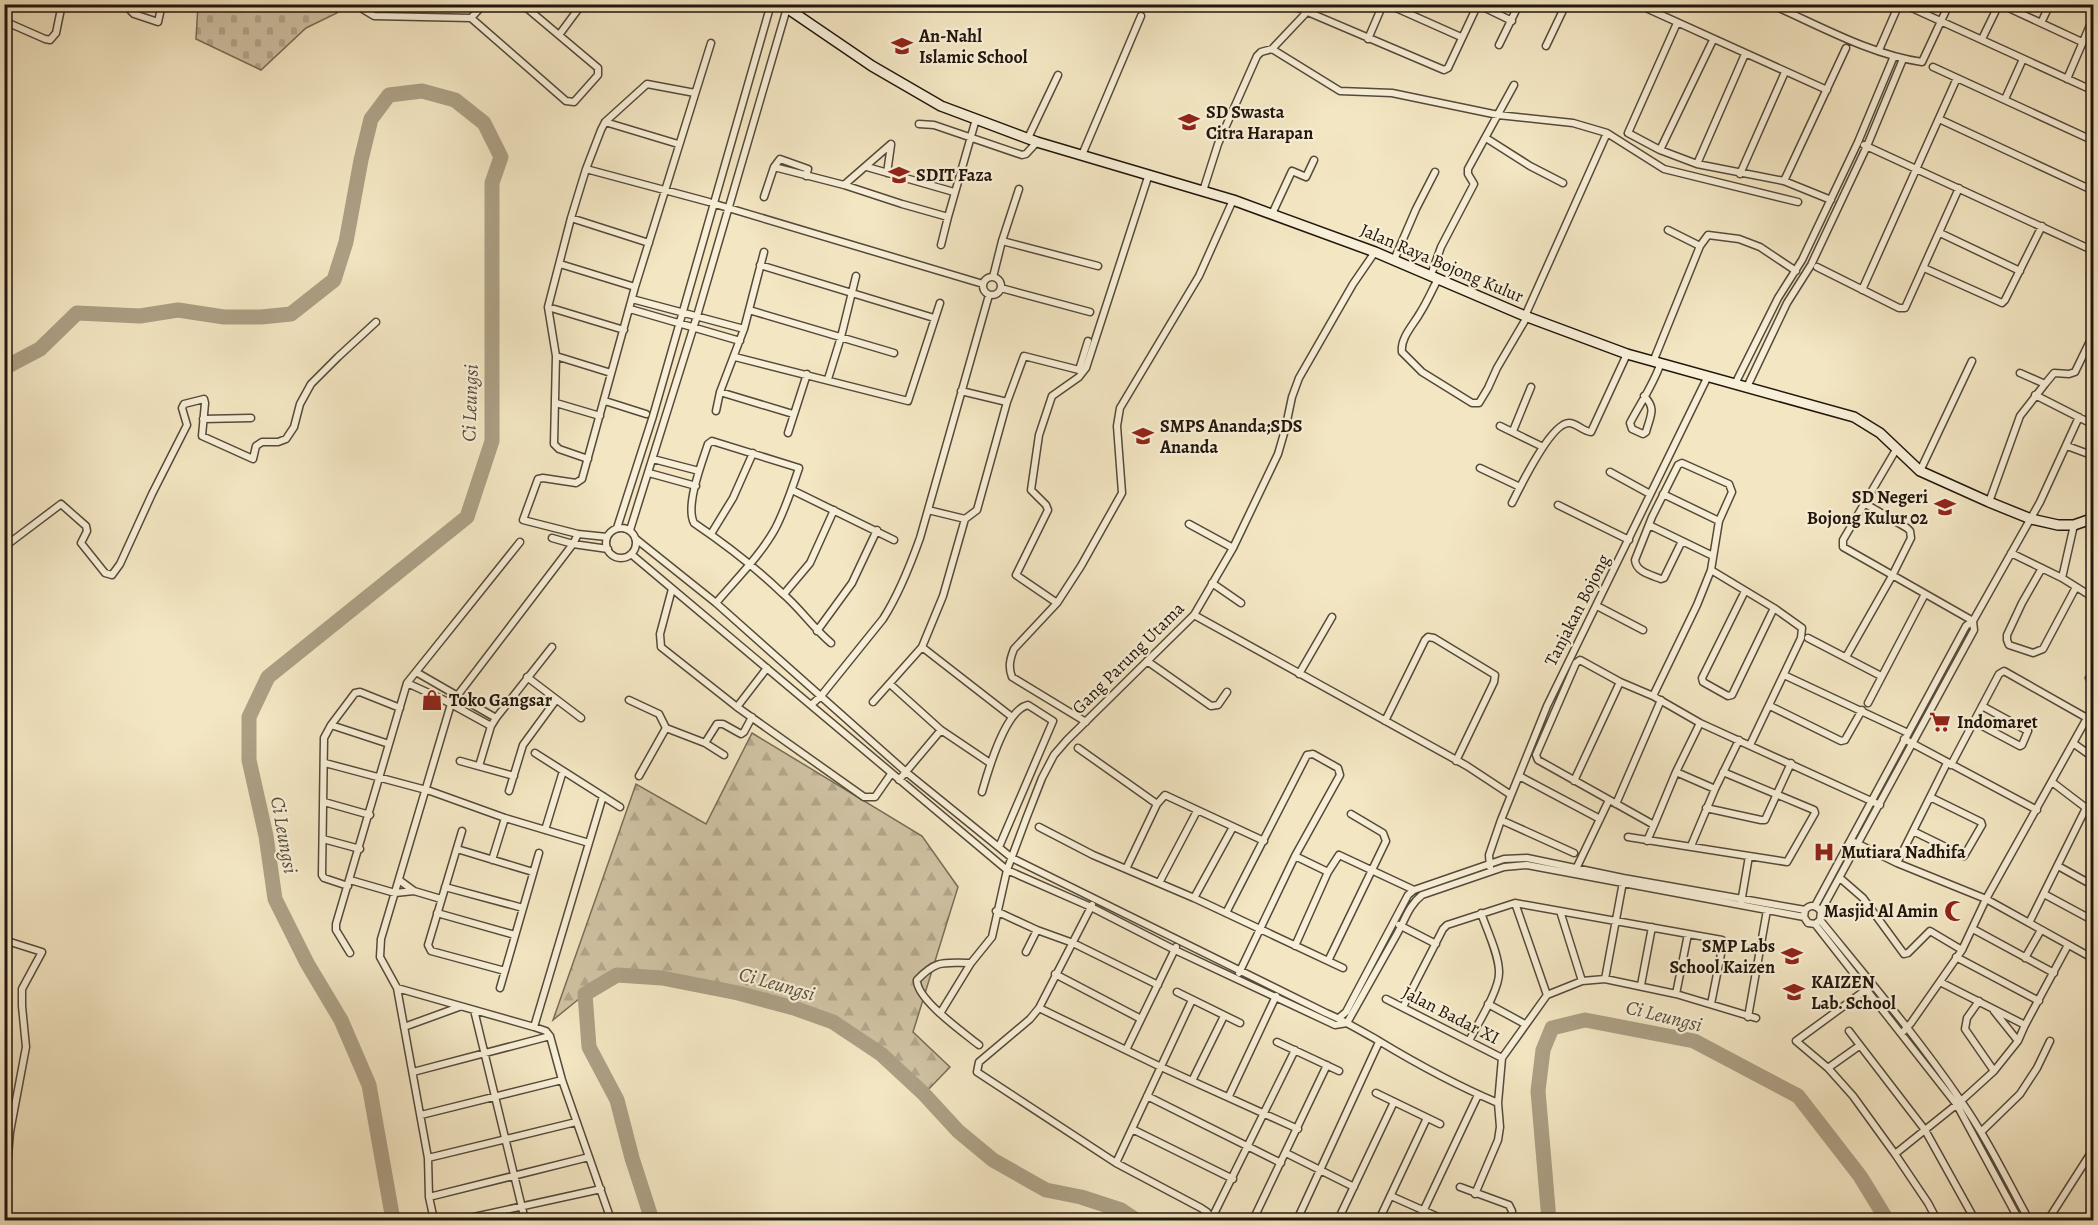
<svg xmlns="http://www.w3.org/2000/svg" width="2098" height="1225" viewBox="0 0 2098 1225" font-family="Alegreya,serif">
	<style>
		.forest { fill: url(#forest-firs); stroke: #786c58; stroke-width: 1.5 }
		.cemetery { fill: url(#cemetery-stones); stroke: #786c58; stroke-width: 1.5 }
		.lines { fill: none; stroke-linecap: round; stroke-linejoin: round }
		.river { stroke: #ac9f84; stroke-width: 15 }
		.street-casing { stroke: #56493a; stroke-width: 9 }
		.secondary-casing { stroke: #22150c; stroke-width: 12 }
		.street { stroke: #f7efd7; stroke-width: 6 }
		.secondary { stroke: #f7efd7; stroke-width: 9 }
		.labels { text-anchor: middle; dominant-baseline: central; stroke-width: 4.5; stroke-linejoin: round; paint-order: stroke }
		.poi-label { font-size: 18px; font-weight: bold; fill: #22150c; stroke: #f7efd7; text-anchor: start }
		.street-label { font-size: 18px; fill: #22150c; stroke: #f7efd7 }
		.water-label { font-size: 20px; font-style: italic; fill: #594c3c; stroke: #f7efd7 }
	</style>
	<defs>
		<pattern id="forest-firs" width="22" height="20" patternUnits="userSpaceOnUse" patternTransform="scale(1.5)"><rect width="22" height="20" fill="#cfc2a3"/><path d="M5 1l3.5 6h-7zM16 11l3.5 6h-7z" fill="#b1a68b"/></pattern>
		<pattern id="cemetery-stones" width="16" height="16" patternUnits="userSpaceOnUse" patternTransform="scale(1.5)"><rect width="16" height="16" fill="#cfc2a3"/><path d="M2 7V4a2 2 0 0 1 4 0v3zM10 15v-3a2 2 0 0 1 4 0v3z" fill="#b1a68b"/></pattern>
	</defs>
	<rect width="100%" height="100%" fill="#f3e6c2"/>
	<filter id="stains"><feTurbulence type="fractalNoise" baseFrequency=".00333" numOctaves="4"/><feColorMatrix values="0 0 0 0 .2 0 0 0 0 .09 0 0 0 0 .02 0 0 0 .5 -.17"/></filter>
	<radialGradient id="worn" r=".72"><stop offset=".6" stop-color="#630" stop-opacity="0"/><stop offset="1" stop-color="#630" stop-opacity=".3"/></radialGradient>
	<path class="forest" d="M752,733L922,836L958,887L913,1032L950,1067L924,1094L881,1054L833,1022L781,1005L710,987L662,978L617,975L585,994L553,1020L636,784L706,824Z"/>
	<path class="cemetery" d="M198,5H333L337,13L306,28L261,70L196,39Z"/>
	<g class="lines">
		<path class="river" d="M4,368L40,349L77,313L140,316L178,310L224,317H261L291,314L334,280L346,242L361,160L371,119L389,95L422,91L455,100L484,123L501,157L492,183V441L467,517L268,677L249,717V760L266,836L275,899L307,963L341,1020L369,1085L393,1220
			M652,1220L632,1158L617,1100L589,1047L585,994L617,975L662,978L738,993L794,1008L833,1022L881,1054L923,1093L958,1131L993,1160L1046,1190L1081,1197L1121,1210L1136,1220
			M1549,1220L1538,1091L1543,1050L1552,1028L1585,1020L1694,1041L1798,1096L1860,1176L1887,1220"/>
		<defs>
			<path id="street" d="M124,4L134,14L158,22L162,4
				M354,4L374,16L471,18L566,101L574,102L598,75V68L522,4
				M1289,4L1444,70L1448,68L1478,4
				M1387,4L1461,37
				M1477,4L1512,21
				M1637,4L1827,90
				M1770,4C1818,25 1871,55 1922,62L1949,4
				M1903,4L2094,91
				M2000,4L2082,42
				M4,5L5,4
				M448,5V4
				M471,18L484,4
				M4,21L45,39L50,40L56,33L62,4
				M1677,23L1628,133L1660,150L1697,164L1784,181L1831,200
				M2041,23L2050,4
				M559,35L582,4
				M1368,39L1383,4
				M1982,39L1999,4
				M1499,45L1519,4
				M1546,46L1566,4
				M1272,49L1306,13
				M1879,50L1899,4
				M1933,67L2094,141
				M2067,79L2094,16
				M2005,99L2023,59
				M1939,119L2094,191
				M605,122L678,144
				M919,124L934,125L1022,155L1026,154L1037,142
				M1028,138L1058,75
				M1486,138L1530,166L1563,183
				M1864,145L2094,251
				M1660,150L1713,40
				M1082,155L1141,16
				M1697,164L1745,54
				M774,167L780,159L808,169L806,176
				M867,167L954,192
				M586,169L709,202
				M887,173L891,145
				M1740,174L1785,72
				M1784,181L1846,48
				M844,185L891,144
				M1203,191L1218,144L1257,56L1261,52L1272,49L1340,91L1392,93L1498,115L1573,123L1607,133L1664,169L1798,202
				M764,197L774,167L844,185L902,204L948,217
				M715,204L983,284
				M1272,214L1292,171L1306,177L1314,160
				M571,218L649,243
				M1668,230L1700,246
				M1940,233L2020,271
				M1002,241L1098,266
				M941,245L948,217L976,119
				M1394,260L1416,209L1435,172
				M560,264L635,287
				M760,265L934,318
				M1817,267L1899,308H1905L1959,188
				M1924,268L2002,303L2005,300L2042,226
				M1431,275L1441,247L1474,184L1468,174V169L1514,85
				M983 286a9 9 0 1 1 18 0a9 9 0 1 1-18 0Z
				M993,277L1002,241L1019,189
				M1438,279C1432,290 1427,302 1420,313C1414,324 1400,338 1402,352L1422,372L1472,403H1479L1488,388L1497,368L1527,317
				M1001,288L1090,312
				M1862,290L1957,78
				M632,299L744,329
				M548,307L624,330
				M630,309L740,341
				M749,310L894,353
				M1525,316L1607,133
				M556,356L611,373
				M735,357L908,401L940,303
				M1653,362L1700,246L1708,235L1739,239L1760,247L1796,271
				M2020,373L2045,384L2054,373L2069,374L2075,372L2091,339H2094
				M828,379L841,337L856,276
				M1735,384L1778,298L1802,260L1858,142L1894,56
				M1747,387L1787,303L1811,265L1867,146L1903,59
				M961,391L1007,402
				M720,392L793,414
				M2035,395L2094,425
				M1644,396C1657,409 1650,416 1646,432L1643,434L1632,429L1630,423C1640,404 1653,385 1660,365
				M605,401L646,414
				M556,403L600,416
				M716,411L720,392L744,329L764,252
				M203,419L251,418
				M1500,426L1543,447
				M1513,431L1531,387
				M788,433L807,374
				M2067,446L2094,456
				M1897,448L1843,540V547L1973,621
				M588,459L559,449L554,444L556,356L548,307L571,218L586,169L601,130L605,122L647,84L695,93
				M653,459L699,471
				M1480,468L1520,487
				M1920,471L1972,361
				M1610,472L1650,494
				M649,473L696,486
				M792,490L894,540
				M1663,494L1719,521
				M1989,502L2020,416L2045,384
				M1512,503C1520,487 1551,423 1569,423C1577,423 1582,431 1591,432L1627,354
				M1558,505L1629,540
				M928,510L965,519L977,510L1007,402L1024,356L1079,370L1088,341
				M2093,518L2092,505L2094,493
				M1189,524L1233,548
				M1649,525L1713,556
				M617,528L653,416L771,4
				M606 543a15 15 0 1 1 30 0a15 15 0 1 1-30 0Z
				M630,530L697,316L787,8
				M711,534L733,498L753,453
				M607,537L578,534L523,520L538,479L543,478L576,483L582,479L635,287L711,43
				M552,538L573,544L608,549
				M636,539L716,603L906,772L1012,858L1326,1013C1345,1021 1361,1031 1379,1041C1417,1064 1458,1086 1498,1103
				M4,547L61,504L86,526L87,531L81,543L105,573L112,575L120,564L152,494L187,425L182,408L184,404L204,399L205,403L202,436L253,459L256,446L262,442H278L286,439L294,427L300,404L311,384L338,357L376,322
				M2011,553L2062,578L2094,598
				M631,554L1007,870L1091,907L1175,950L1335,1025L1347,1023C1364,993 1381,963 1397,934C1405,920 1409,905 1422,895L1504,867L1527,865L1804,917
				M2042,568L2022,603L2007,635V640L2009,645L2033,653L2043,649L2076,587
				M1711,570L1774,608L1802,628L1801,638L1750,745
				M2062,578L2074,525
				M1212,583L1241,603
				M4,585L6,589L4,594
				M672,589L660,634L661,647L737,707L864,797H875L891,774
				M1745,591L1702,678L1703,682L1728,696L1732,695L1774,608
				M784,594L810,563L834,510
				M2091,597L2094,582
				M716,603C736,579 760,556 775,529C785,510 792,489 799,468L712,441L708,444C702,462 685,506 694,523C725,544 755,567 782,593C800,608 813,628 831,643
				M1057,603L1016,575L1048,510L1046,505L1031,490L1039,435L1052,396L1079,377L1086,368L1149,174
				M1597,606L1643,630
				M1194,615L1467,766L1511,795
				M817,631L852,583L877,530
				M1808,638L1881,676
				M922,647L1012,717
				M1846,657L1892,576L1911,538L1910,531L1907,528L1864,503
				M1147,661L1211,706L1218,705L1227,692
				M416,672L496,718
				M1299,674L1332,617
				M1784,675L1908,733
				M527,677L581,718
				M2089,678L2094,680
				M407,683L442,699L491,726
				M890,684L941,730L990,763
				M1653,696L1697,605L1711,570L1719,521L1732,492L1729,484L1682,463L1678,465L1652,517L1635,560C1636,572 1651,575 1661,579L1664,578L1682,541
				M629,700L659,714L666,728L705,743L717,724H723L741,734L744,732L752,717
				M873,702L922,647L943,596L965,519
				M1868,703L1925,594
				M811,705L821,696L883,619C899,594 910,566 920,538L989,295
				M1770,706L1841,741L1845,740L1862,710
				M737,707L767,668
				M1385,721L1425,640L1428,637L1434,638L1495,675L1494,682L1456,761
				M1973,721L2020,746L2022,745L2028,731L1982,706
				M1086,722L1012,677C1008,667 1010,659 1014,649L1057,603L1081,566L1122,493L1117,426L1120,408L1199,276L1233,200
				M331,725L389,744
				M1904,739L2037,810
				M705,743L724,755
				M2073,743L2094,758
				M1078,748L1157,804
				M535,753L620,807
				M460,761L514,776
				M325,763L430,791L505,818L589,843
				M479,766L491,726L496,718L552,647
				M1676,772L1715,789
				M639,776L666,728
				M1521,777L1600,819
				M899,780L941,730
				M1574,781L1620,682
				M2052,782L2094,814
				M509,791L523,745L556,700
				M982,792C988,771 1005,710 1028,705L1053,721L999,847
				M324,802L370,815
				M1616,804L1661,700
				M1706,808L1761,820H1765L1791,763
				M1501,820L1574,853
				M1654,825L1676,772L1700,723
				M1039,827L1093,855L1194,898L1343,968
				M545,830L563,771
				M462,831L428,945L431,951L505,971
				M1913,831L1964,856L1982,825L1981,822L1930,797
				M1628,837L1787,862L1815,813L1814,810L1723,772
				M323,839L360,849
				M1647,841L1654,825L1538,760L1536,755L1576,663L1580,660L1620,682L1653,696L1700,723L1880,805
				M1854,842L1897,863L1986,899L2094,959
				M1691,846L1715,789L1739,740
				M457,849L533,872
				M1295,856L1328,872
				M492,860L505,818
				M1897,863L1947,763
				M2058,866L2094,886
				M1490,867L1489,855L1501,820L1547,706L1708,376
				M1126,869L1157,804L1165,795L1264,841
				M1575,871L1609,800
				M1840,878L1863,898L1904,954L1908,953L1930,931L1962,950
				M350,880L395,893L414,891
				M399,880L414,891L441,899
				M1159,883L1197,811
				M348,886L324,878L322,875L324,738L331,725L355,693L360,692L400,708
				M445,887L523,908
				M2044,894L2094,921
				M1194,898L1233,827
				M1515,903L1547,995
				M1741,903L1749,856
				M1092,905L1039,1008L1030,1019L979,1062L977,1072L1116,1163L1201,1208L1207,1212L1213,1220
				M1815,906L1966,626L1973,621L2040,502L2079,417
				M996,911L1037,930L1073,943L1158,985
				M1560,911L1582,981
				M1821,911L1974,630L1973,621
				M437,913L515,935
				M1226,913L1307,755L1313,754L1338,768L1340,775L1295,856L1239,973
				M1820,920C1868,979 1918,1038 1961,1101C1987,1138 2007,1180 2029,1220
				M2029,923L2086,808
				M1815,924L1957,1105L2019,1220
				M1399,925L1436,944
				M1973,929L2054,973
				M4,940L42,952L22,989V1006L26,1047L10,1132L4,1202
				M1295,946L1328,872L1339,855L1414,890
				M1026,952L1037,930
				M350,953L336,930V924L407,683L520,542
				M1956,957L2039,1001
				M2025,958L2041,930
				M1328,961L1386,841L1383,833L1351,814
				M1055,974L1141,1019
				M1605,979L1623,882
				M1940,982L2025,1025
				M1641,985L1652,927
				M397,988L534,1027L603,796
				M500,988L539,853
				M1867,989L1796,1041L1828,1068L1853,1096L1895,1154L1928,1203L1937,1220
				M1177,992L1240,1023
				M1676,994L1688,934
				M1386,999L1502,1058
				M1979,1001L1967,1018L1965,1029L1994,1071
				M1488,1004L1525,1024
				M1403,1007L1443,929L1447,925L1515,903L1722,940L1723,944L1711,1004
				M1039,1008L1161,1067L1298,1129
				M474,1010L525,1220
				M1994,1011L2018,1041
				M941,1012L971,963
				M1340,1017L1346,1012L1408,895L1414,890L1504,859L1527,858L1623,878L1805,910C1810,904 1816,905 1821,911L1820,920L1815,924L1808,923L1804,917L1805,910
				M1748,1017L1767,910
				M404,1027L459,1007
				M534,1027L546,1031L550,1036L562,1080L610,1217V1220
				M1849,1031L1925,1130L1975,1220
				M1902,1033L1911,1023L1962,950L1986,899L2087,718L2004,671L1999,674L1951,765
				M1469,1041C1477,1025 1500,989 1499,972C1499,955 1487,930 1481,913
				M1277,1042L1339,1071
				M979,1045C964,1033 916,999 917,980C937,959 944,963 971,963L992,937L1007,870L1026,819L1042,778L1054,755L1067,740L1194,615L1233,548L1278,454L1285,430L1292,397L1299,378L1353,284L1375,252
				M1126,1050L1176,947
				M1828,1068L1859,1046
				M413,1072L550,1036
				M1192,1081L1224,1016
				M1376,1093L1440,1124
				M1147,1096L1281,1163
				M1229,1096L1276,996
				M421,1115L562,1080
				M1132,1129L1233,1179
				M1981,1132L2020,1094L2037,1068L2050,1041
				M1286,1153L1354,1187
				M1895,1154L1961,1101L1994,1071L2018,1041L2025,1025L2068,945
				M428,1158L576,1122
				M1116,1163L1192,1000
				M1460,1187L1509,1205L1512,1211L1510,1220
				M1475,1194L1498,1140L1500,1127L1498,1103L1502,1058L1547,995L1582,981L1605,979L1676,994L1756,1018
				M1391,1196L1445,1220
				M429,1197L589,1157
				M1212,1218L1295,1050
				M434,1220L429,1197L428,1158L397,988L380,957L381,939L451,704L573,544L578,534
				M460,1220L601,1189
				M1253,1220L1327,1065
				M1297,1220L1379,1042
				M1338,1220L1394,1102
				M1379,1220L1427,1118
				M1419,1220L1478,1095
				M2048,1220L2094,1148"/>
			<path id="secondary" d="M781,4L872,66L941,106L1037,142L1233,200L1375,252L1525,316L1627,354L1854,417L1880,433L1920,471L1989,502L2031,519L2058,525H2074L2094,518"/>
		</defs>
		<use href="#street" class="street-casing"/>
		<use href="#secondary" class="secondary-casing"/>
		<use href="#street" class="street"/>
		<use href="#secondary" class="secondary"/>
	</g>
	<defs>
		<symbol id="school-bare" viewBox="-9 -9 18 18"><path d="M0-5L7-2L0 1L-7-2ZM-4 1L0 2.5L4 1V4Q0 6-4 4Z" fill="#8f2418" stroke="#f7efd7" stroke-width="2.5" paint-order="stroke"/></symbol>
		<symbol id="shop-bare" viewBox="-9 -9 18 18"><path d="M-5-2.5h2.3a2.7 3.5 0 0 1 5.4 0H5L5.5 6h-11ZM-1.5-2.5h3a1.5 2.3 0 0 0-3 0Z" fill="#8f2418" stroke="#f7efd7" stroke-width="2.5" paint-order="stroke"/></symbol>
		<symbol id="supermarket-bare" viewBox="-9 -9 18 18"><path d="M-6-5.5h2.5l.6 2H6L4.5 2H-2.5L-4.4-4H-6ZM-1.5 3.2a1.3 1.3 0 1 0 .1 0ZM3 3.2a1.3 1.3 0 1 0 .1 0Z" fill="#8f2418" stroke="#f7efd7" stroke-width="2.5" paint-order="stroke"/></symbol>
		<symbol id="hospital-bare" viewBox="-9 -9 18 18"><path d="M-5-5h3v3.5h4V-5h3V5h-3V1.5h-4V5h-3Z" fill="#8f2418" stroke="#f7efd7" stroke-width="2.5" paint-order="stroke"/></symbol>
		<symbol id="mosque-bare" viewBox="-9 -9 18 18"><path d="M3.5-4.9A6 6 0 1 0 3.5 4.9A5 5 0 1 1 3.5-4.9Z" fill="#8f2418" stroke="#f7efd7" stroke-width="2.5" paint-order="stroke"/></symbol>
	</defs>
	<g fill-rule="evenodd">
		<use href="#school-bare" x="887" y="31" width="30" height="30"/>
		<use href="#school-bare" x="1174" y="107" width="30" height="30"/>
		<use href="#school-bare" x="884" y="160" width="30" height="30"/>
		<use href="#school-bare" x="1128" y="421" width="30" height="30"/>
		<use href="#school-bare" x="1930" y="492" width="30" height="30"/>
		<use href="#shop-bare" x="417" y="685" width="30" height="30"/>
		<use href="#supermarket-bare" x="1925" y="707" width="30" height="30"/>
		<use href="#hospital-bare" x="1809" y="837" width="30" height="30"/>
		<use href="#mosque-bare" x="1940" y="896" width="30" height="30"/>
		<use href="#school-bare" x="1777" y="941" width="30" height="30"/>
		<use href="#school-bare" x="1779" y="977" width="30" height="30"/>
	</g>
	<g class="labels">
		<g class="poi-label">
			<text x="919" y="36">An-Nahl<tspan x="919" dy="21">Islamic School</tspan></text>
			<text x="1206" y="112">SD Swasta<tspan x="1206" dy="21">Citra Harapan</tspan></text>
			<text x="916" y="175">SDIT Faza</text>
			<text x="1160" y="426">SMPS Ananda;SDS<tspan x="1160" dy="21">Ananda</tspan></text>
			<text x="1928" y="497" text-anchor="end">SD Negeri<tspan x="1928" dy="21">Bojong Kulur 02</tspan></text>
			<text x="449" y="700">Toko Gangsar</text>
			<text x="1957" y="722">Indomaret</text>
			<text x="1841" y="852">Mutiara Nadhifa</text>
			<text x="1938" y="911" text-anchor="end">Masjid Al Amin</text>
			<text x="1775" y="946" text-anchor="end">SMP Labs<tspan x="1775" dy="21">School Kaizen</tspan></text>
			<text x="1811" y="982">KAIZEN<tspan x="1811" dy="21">Lab. School</tspan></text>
		</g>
		<g class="street-label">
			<text transform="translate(1442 263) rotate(23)">Jalan Raya Bojong Kulur</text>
			<text transform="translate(1577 610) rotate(-63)">Tanjakan Bojong</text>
			<text transform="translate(1128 658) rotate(-45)">Gang Parung Utama</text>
			<text transform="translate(1451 1015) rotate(27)">Jalan Badar XI</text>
		</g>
		<g class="water-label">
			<text transform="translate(470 403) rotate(-88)">Ci Leungsi</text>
			<text transform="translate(284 835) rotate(80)">Ci Leungsi</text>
			<text transform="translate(777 984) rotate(16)">Ci Leungsi</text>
			<text transform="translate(1664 1016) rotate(14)">Ci Leungsi</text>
		</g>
	</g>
	<rect width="2098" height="1225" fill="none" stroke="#f3e6c2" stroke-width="24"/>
	<rect x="6" y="6" width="2086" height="1213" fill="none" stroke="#22150c" stroke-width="3"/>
	<rect x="12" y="12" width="2074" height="1201" fill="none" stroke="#22150c" stroke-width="1.5"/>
	<rect width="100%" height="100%" filter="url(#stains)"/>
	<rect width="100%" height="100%" fill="url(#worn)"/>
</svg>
